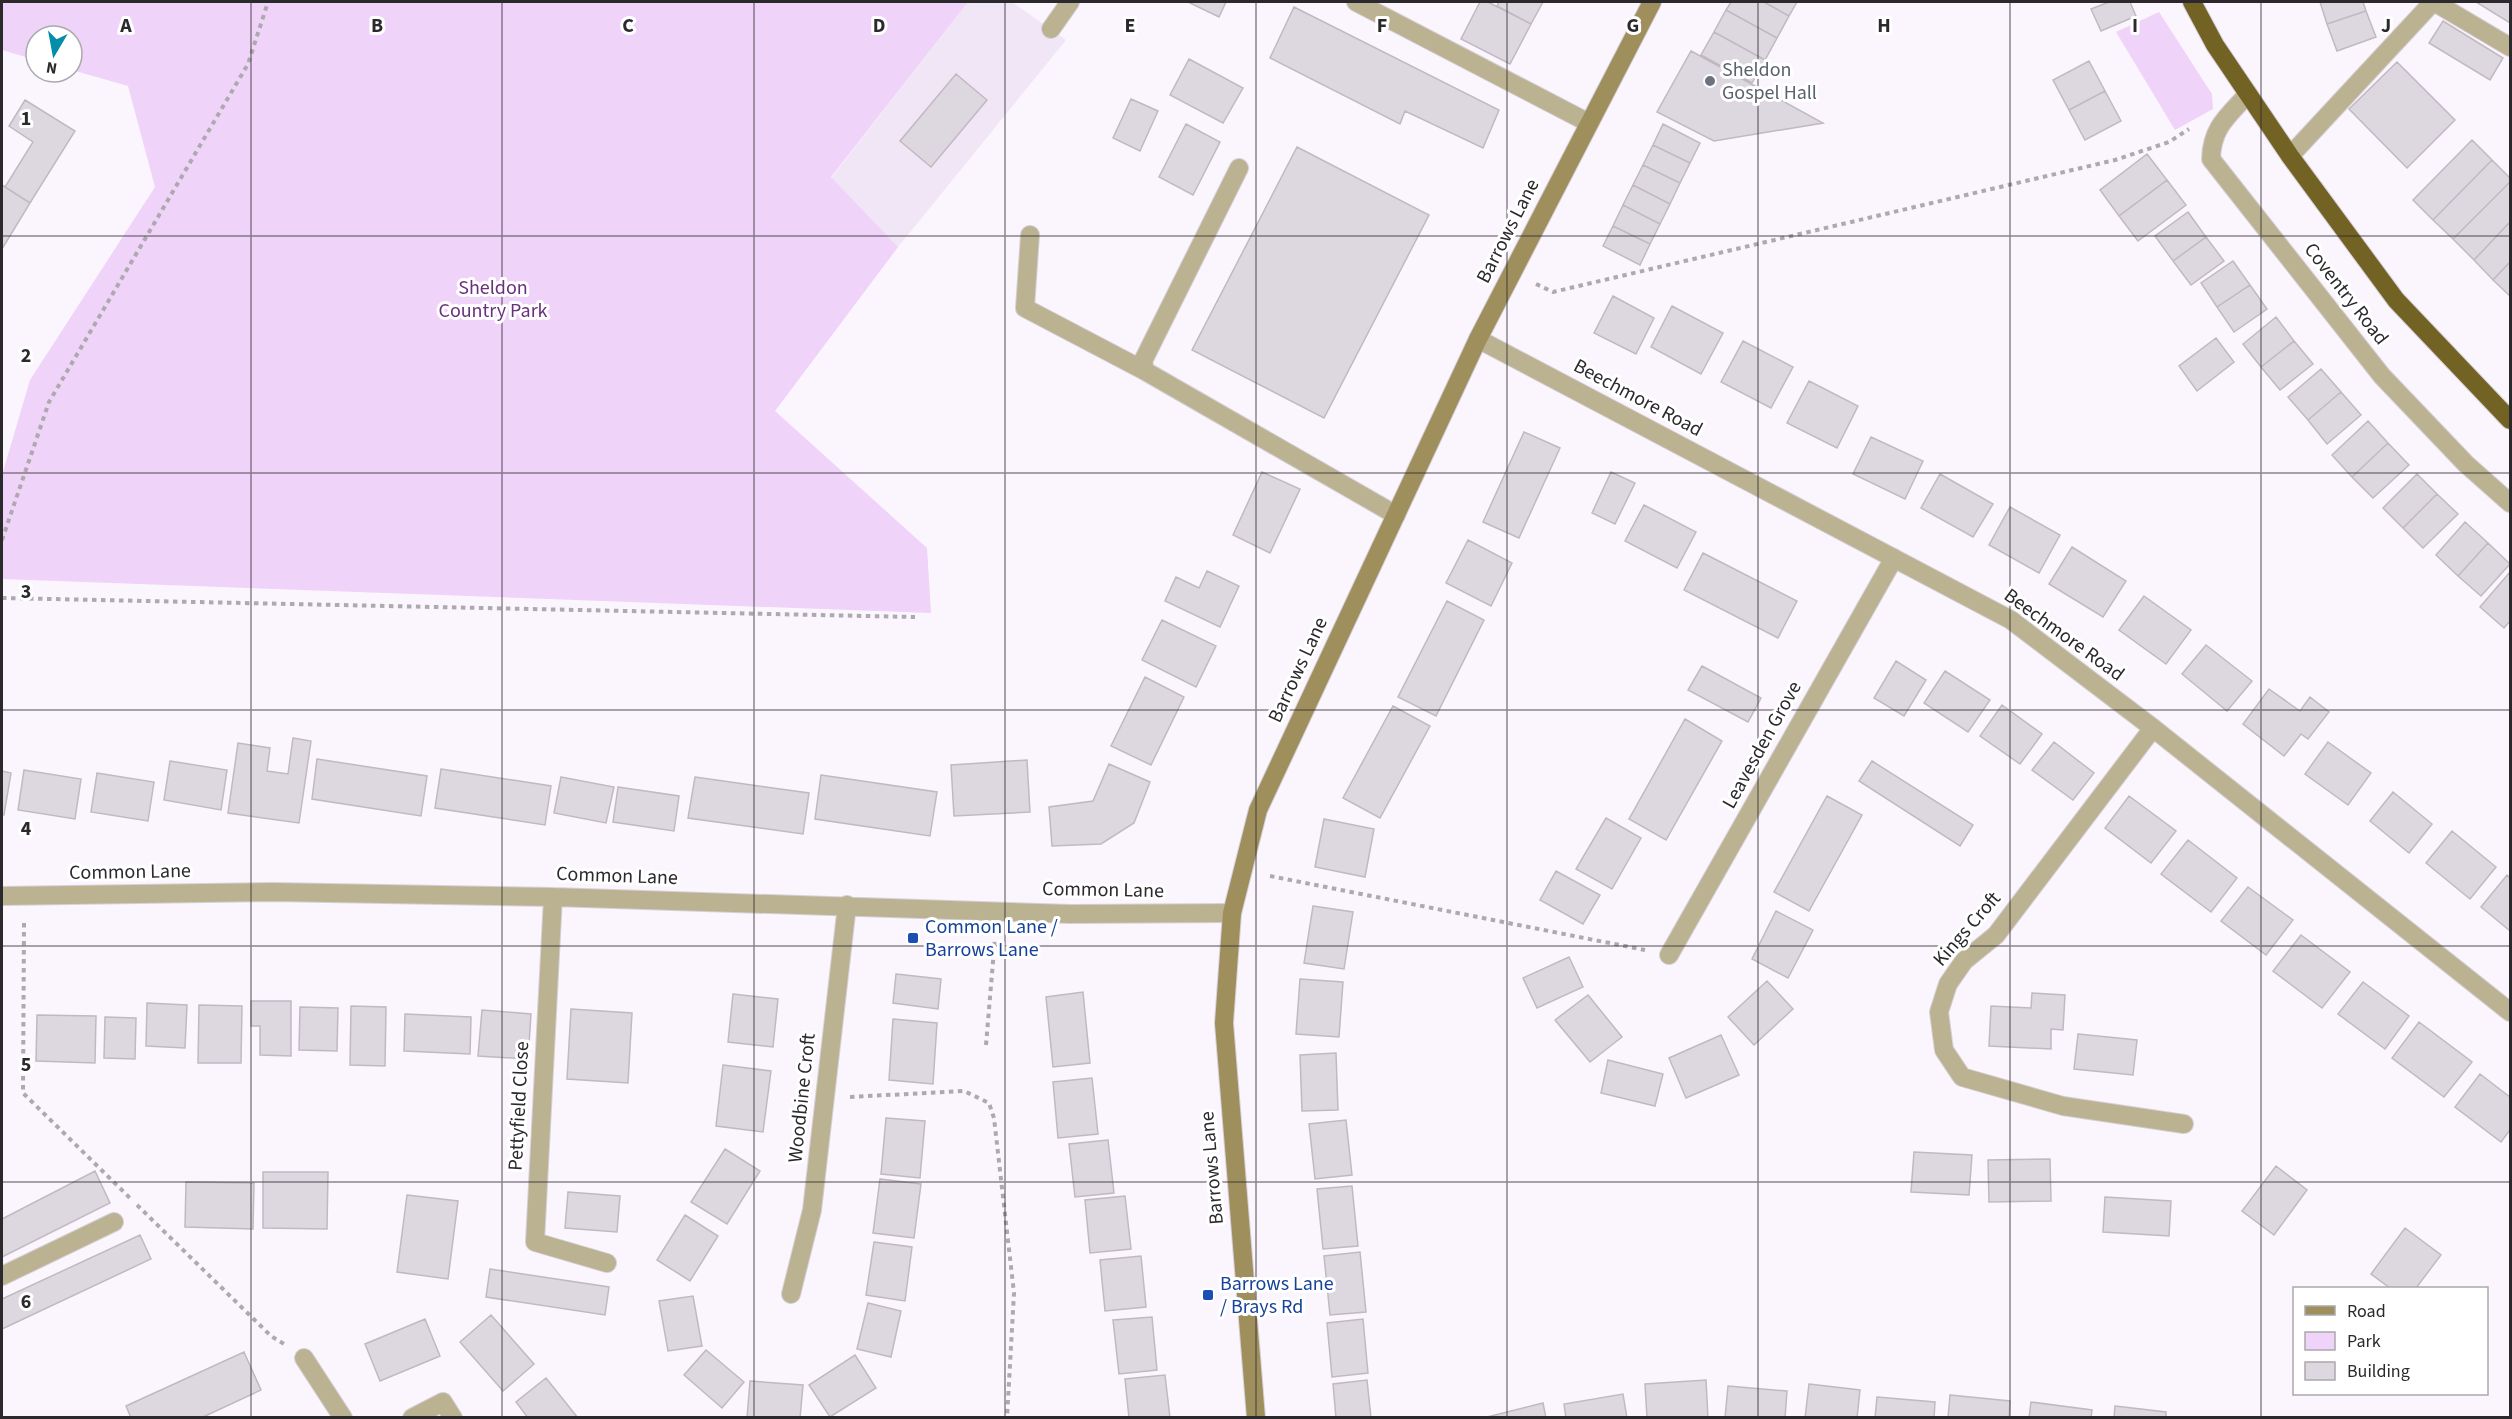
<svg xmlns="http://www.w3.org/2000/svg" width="2512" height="1419" viewBox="0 0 2512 1419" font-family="'Source Sans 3',sans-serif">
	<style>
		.built { fill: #f1e6f6 }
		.green { fill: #efd3f9 }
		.building { fill: #ddd7e0; stroke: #c0b9c2; stroke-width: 1.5 }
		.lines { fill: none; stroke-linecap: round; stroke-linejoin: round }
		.lane-casing { stroke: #d6d0d8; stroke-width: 20 }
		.street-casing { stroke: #d6d0d8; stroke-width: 20 }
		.secondary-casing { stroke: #d6d0d8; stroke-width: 20 }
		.highway-casing { stroke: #d6d0d8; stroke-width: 20 }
		.path { stroke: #ada9af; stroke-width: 4; stroke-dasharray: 4.5 4.5; stroke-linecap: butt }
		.lane { stroke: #bbb291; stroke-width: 18 }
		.street { stroke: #bbb291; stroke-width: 18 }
		.secondary { stroke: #9e8f5d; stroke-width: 18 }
		.highway { stroke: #726224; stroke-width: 18 }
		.grid { fill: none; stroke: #2b292c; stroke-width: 1.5; stroke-opacity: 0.55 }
		.worship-dot { fill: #6b7280; stroke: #fff; stroke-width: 2 }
		.transit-dot { fill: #1a4fb4; stroke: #fff; stroke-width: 2 }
		.labels { text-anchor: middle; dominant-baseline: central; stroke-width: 6; stroke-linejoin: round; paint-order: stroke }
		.worship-label { font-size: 20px; fill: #5b616d; stroke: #fff; text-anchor: start }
		.street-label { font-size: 20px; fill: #2b292c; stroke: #fff }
		.park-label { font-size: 20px; fill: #69307c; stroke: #fff }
		.transit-label { font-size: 20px; fill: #164399; stroke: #fff; text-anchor: start }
		.grid-label { font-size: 20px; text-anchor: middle; font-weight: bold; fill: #2b292c; stroke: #fff; stroke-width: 6; stroke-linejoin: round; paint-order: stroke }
	</style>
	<rect width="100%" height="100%" fill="#fbf5fe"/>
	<path class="built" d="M968,2H1012L1066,40L898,247L831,178Z"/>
	<path class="green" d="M2,2H968L831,177L898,247L775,411L927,548L931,613L2,579V475L30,380L155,187L128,86L72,70V36H36V60L2,50Z
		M2159,12L2212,94L2213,109L2175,130L2116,32Z"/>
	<path class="building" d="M1188,2H1226L1219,17Z
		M1480,2H1488L1531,24L1510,64L1461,39Z
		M1499,2H1543L1531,24L1497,6Z
		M1731,2H1764L1789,16L1777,38L1726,10Z
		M1764,2H1797L1789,16Z
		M2109,2H2130L2136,16L2101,31L2091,9Z
		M2320,2H2363L2366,11L2327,24Z
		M2476,2H2510V23Z
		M1294,7L1499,110L1483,148L1405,111L1400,124L1270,58Z
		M1726,10L1777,38L1765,60L1714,32Z
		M2366,11L2376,37L2337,51L2327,24Z
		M2443,21L2503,58L2490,80L2429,43Z
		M1714,32L1765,60L1752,83L1701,55Z
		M1691,51L1823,123L1714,141L1657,112Z
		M1189,59L1243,88L1223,123L1170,95Z
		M2089,61L2105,91L2069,110L2053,80Z
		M2397,62L2455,120L2407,168L2349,109Z
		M956,74L987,100L931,167L900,141Z
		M2105,91L2121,121L2085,140L2069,110Z
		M1131,99L1158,111L1140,151L1113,138Z
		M25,100L75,131L30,203L5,187L33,142L9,126Z
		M1186,124L1220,142L1193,195L1159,177Z
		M1663,124L1700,143L1690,163L1653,145Z
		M2472,140L2492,160L2433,220L2413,200Z
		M1653,145L1690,163L1680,183L1643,165Z
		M1297,147L1429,215L1324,418L1192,350Z
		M2147,154L2167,180L2119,216L2100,190Z
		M2492,160L2510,178V182L2453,239L2433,220Z
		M1643,165L1680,183L1670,204L1633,185Z
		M2167,180L2186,205L2138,241L2119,216Z
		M2510,182V222L2474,260L2453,239Z
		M2,185L30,203L2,249Z
		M1633,185L1670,204L1660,224L1623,205Z
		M1623,205L1660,224L1650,244L1613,226Z
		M2188,212L2206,237L2173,261L2155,236Z
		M2510,222V262L2493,280L2474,260Z
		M1613,226L1650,244L1640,265L1603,246Z
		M2206,237L2224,261L2191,285L2173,261Z
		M2233,261L2250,285L2217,307L2201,283Z
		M2510,262V296L2493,280Z
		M2250,285L2267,309L2234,332L2217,307Z
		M1613,296L1654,318L1636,354L1594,333Z
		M1672,306L1723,333L1701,374L1651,347Z
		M2276,317L2294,341L2261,367L2243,344Z
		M2216,338L2234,362L2197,391L2179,366Z
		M1743,341L1793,367L1771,408L1721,382Z
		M2294,341L2313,364L2280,390L2261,367Z
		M2321,369L2341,392L2308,420L2288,397Z
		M1809,381L1858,406L1837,448L1787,423Z
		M2341,392L2361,415L2327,444L2308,420Z
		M2368,421L2388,443L2352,477L2332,455Z
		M1524,432L1560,448L1519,538L1483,522Z
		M1871,437L1923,461L1905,499L1853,474Z
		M2388,443L2409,465L2373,498L2352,477Z
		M1262,472L1300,489L1270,553L1233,535Z
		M1611,472L1635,483L1615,524L1592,513Z
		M1940,474L1993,504L1973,537L1921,508Z
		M2417,474L2437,494L2403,528L2383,508Z
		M2437,494L2458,514L2423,548L2403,528Z
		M1644,505L1696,532L1677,568L1625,541Z
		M2010,507L2060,535L2039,573L1989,545Z
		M2465,522L2488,543L2458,576L2436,555Z
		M1468,540L1512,563L1491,606L1446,583Z
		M2488,543L2510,564L2481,596L2458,576Z
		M2072,547L2126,581L2103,617L2049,584Z
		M1703,553L1797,601L1778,638L1684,590Z
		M1207,571L1239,586L1220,627L1165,601L1176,577L1199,588Z
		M2510,572V621L2504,628L2480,607Z
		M2144,596L2191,630L2166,664L2119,630Z
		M1447,601L1484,620L1436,716L1398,697Z
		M1162,620L1216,646L1196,687L1142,660Z
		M2206,645L2252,681L2227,711L2182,674Z
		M1896,661L1926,680L1904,716L1874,698Z
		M1702,666L1761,698L1748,722L1688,690Z
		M1945,671L1990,700L1968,732L1924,703Z
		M1145,677L1184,697L1151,765L1111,746Z
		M2269,689L2300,711L2310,697L2329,712L2308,739L2301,734L2284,756L2243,724Z
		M2002,705L2042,734L2020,764L1980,736Z
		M1393,706L1430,726L1380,818L1343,798Z
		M1685,719L1722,741L1666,840L1629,819Z
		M293,738L311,741L299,823L228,813L238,743L270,748L267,771L288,774Z
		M2054,742L2094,773L2073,800L2032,770Z
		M2328,742L2371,773L2348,805L2305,774Z
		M317,759L427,776L421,816L312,799Z
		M1027,760L1030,812L954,816L951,765Z
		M170,761L227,770L221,810L164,800Z
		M1872,761L1973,825L1960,846L1859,781Z
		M1109,764L1150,782L1134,823L1101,844L1052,846L1049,807L1093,801Z
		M441,769L551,786L545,825L435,808Z
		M24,770L81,779L75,819L18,810Z
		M2,771L11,773L4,815L2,814Z
		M97,773L154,782L148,821L91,812Z
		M821,775L937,792L930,836L815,819Z
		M561,777L614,787L606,823L554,813Z
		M695,777L809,793L803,834L688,818Z
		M618,787L679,796L674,831L613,822Z
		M2393,792L2432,824L2409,853L2370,821Z
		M1827,796L1862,815L1809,911L1774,892Z
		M2129,796L2176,831L2151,863L2105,828Z
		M1606,818L1641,838L1612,889L1576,869Z
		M1324,819L1374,829L1365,877L1315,867Z
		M2452,831L2496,867L2470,899L2426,863Z
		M2188,840L2237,878L2211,912L2161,874Z
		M1556,871L1600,895L1583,924L1540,900Z
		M2507,875L2510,878V931L2481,907Z
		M2248,887L2293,920L2266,955L2221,921Z
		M1313,906L1353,912L1344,969L1304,963Z
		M1776,911L1813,930L1788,978L1752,959Z
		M2301,935L2350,972L2322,1008L2273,971Z
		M1569,957L1583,987L1537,1008L1523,978Z
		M896,974L941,979L938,1009L893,1003Z
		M1300,979L1343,982L1339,1037L1296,1034Z
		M1767,981L1793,1009L1754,1045L1728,1017Z
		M2363,982L2409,1016L2385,1049L2338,1014Z
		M1083,992L1090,1063L1053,1067L1046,997Z
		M2032,993L2065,995L2063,1030L2051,1029V1049L1989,1046L1991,1006L2031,1008Z
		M733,994L778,999L773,1047L728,1042Z
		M1588,995L1622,1037L1590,1062L1555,1020Z
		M251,1001H291V1056L260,1055V1026H251Z
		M147,1003L187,1005L185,1048L146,1046Z
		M199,1005L242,1006L241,1063H198Z
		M351,1006L386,1007L385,1066L350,1065Z
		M300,1007L338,1008L337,1051L299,1050Z
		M571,1009L632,1013L628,1083L567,1079Z
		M482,1010L531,1014L528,1059L478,1056Z
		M405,1014L471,1017L470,1054L404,1051Z
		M37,1015L96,1016L95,1063L36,1061Z
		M105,1017L136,1018L135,1059L104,1058Z
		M893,1019L937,1023L933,1084L889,1080Z
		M2419,1022L2472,1062L2444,1097L2392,1058Z
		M2078,1034L2137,1040L2133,1075L2074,1069Z
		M1721,1035L1739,1075L1686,1098L1669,1058Z
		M1336,1053L1338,1110L1302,1111L1300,1055Z
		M1608,1060L1663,1074L1655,1106L1601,1093Z
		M723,1065L771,1071L763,1132L716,1126Z
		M2480,1074L2510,1097V1130L2501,1142L2455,1107Z
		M1092,1078L1098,1134L1058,1138L1053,1082Z
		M886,1118L925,1121L920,1178L881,1174Z
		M1346,1120L1352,1175L1315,1179L1309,1124Z
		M1108,1140L1114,1193L1075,1197L1069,1144Z
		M725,1149L760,1171L727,1224L691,1202Z
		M1914,1152L1972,1155L1969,1195L1911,1192Z
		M2050,1159L2051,1201L1989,1202L1988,1160Z
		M2276,1166L2307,1190L2274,1235L2242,1211Z
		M95,1171L110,1203L2,1257V1219Z
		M263,1172H328L327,1229L263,1228Z
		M880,1179L921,1184L914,1238L873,1233Z
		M186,1182L254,1183L253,1229L185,1227Z
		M1352,1186L1358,1246L1323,1249L1317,1189Z
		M568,1192L620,1196L617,1232L565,1228Z
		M407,1195L458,1201L448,1279L397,1272Z
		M1125,1196L1131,1249L1090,1253L1085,1200Z
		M2105,1197L2171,1201L2169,1236L2103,1232Z
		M685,1215L718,1236L690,1281L657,1260Z
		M2405,1228L2441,1255L2416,1288H2390L2371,1274Z
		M140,1235L151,1259L2,1329V1299Z
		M874,1242L912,1247L905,1301L866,1295Z
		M1360,1252L1366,1312L1330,1315L1324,1256Z
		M1141,1256L1146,1307L1105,1311L1100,1260Z
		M490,1269L609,1287L605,1315L486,1297Z
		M693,1296L702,1346L668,1351L659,1301Z
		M868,1303L901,1311L891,1357L857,1349Z
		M491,1315L534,1364L503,1391L460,1342Z
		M1152,1317L1157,1370L1119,1374L1113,1320Z
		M425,1319L440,1356L380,1381L365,1344Z
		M1363,1319L1368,1373L1332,1377L1327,1323Z
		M706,1350L744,1382L722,1408L684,1375Z
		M244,1352L261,1390L201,1418H131L126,1406Z
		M855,1355L876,1388L830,1417L809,1385Z
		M1165,1375L1170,1418H1129L1125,1379Z
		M546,1378L578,1418H528L516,1402Z
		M1367,1380L1371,1418H1336L1333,1384Z
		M1706,1380L1708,1418H1647L1645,1384Z
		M750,1381L803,1385L800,1418H747Z
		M1809,1384L1860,1390L1857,1418H1805Z
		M1728,1386L1787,1391L1785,1418H1725Z
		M1623,1394L1627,1418H1566L1564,1404Z
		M1950,1395L2010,1401L2009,1418H1948Z
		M1877,1397L1935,1402L1934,1418H1875Z
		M2031,1402L2092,1410L2091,1418H2029Z
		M1543,1403L1546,1418L1487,1417Z
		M2115,1406L2166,1412V1418H2114Z"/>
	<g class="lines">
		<defs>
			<path id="lane" d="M1356,2L1589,123
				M2434,2L2510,47
				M1051,29L1070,2
				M2290,156L2433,2
				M1239,168L1143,361L1145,371L1396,515
				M1030,235L1025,308L1145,371
				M2,1276L114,1222"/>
			<path id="street" d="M2248,94C2228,116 2212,127 2211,159L2382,376L2466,464L2510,503
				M1478,339L2011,620L2153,728L2510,1012
				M2153,728L1996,935L1964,961L1948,984L1939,1012L1944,1050L1962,1077L2063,1106L2184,1124
				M2,896L273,892L553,897L1071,914L1232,913
				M553,897L535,1242L607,1263
				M1669,955L1894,558
				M791,1294L812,1210L847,905
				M304,1358L343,1418
				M412,1418L443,1402L453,1418"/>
			<path id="secondary" d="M1256,1418L1224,1023L1232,913L1258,810L1478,339L1652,2"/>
			<path id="highway" d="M2192,2L2215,45L2290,156L2396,300L2510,420"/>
		</defs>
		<use href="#lane" class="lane-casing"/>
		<use href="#street" class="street-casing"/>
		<use href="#secondary" class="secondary-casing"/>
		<use href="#highway" class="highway-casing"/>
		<path class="path" d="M1536,284L1553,292L2115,160L2169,142L2189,129
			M2,540L49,402L248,64L268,2
			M2,598L915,617
			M1270,876L1645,950
			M24,923L23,1093L132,1200
			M986,1045L995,938
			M850,1097L964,1091L989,1103L994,1118L1014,1293L1007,1418
			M137,1205L271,1336L284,1344"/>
		<use href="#lane" class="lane"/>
		<use href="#street" class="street"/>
		<use href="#secondary" class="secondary"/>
		<use href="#highway" class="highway"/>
	</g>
	<path class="grid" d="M251,2V1418M502,2V1418M754,2V1418M1005,2V1418M1256,2V1418M1507,2V1418M1758,2V1418M2010,2V1418M2261,2V1418M2,236H2510M2,473H2510M2,710H2510M2,946H2510M2,1182H2510"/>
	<circle class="worship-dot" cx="1710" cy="81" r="6"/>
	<g class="transit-dot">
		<rect x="907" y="932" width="12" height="12" rx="3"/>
		<rect x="1202" y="1289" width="12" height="12" rx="3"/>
	</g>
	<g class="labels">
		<g class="worship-label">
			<text x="1722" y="70">Sheldon<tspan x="1722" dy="23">Gospel Hall</tspan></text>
		</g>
		<g class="street-label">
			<text transform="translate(1508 231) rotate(-63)">Barrows Lane</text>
			<text transform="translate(2346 294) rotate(52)">Coventry Road</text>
			<text transform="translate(1638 398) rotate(28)">Beechmore Road</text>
			<text transform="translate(2064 635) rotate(36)">Beechmore Road</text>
			<text transform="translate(1298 670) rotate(-65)">Barrows Lane</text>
			<text transform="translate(1762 745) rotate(-61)">Leavesden Grove</text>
			<text transform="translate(130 872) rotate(-1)">Common Lane</text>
			<text transform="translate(617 876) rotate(2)">Common Lane</text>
			<text transform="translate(1103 890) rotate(1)">Common Lane</text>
			<text transform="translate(1967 929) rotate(-49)">Kings Croft</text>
			<text transform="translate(802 1098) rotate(-84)">Woodbine Croft</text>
			<text transform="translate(519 1106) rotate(-87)">Pettyfield Close</text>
			<text transform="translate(1212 1168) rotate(-95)">Barrows Lane</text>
		</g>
		<g class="park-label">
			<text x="493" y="288">Sheldon<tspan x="493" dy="23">Country Park</tspan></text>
		</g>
		<g class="transit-label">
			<text x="925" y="927">Common Lane /<tspan x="925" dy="23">Barrows Lane</tspan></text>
			<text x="1220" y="1284">Barrows Lane<tspan x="1220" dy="23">/ Brays Rd</tspan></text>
		</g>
	</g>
	<g class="grid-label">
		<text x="126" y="32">A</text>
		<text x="377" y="32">B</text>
		<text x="628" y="32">C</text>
		<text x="879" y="32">D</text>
		<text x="1130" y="32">E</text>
		<text x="1382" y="32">F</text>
		<text x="1633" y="32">G</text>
		<text x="1884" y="32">H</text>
		<text x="2135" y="32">I</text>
		<text x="2386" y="32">J</text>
		<text x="26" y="125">1</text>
		<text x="26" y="362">2</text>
		<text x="26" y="598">3</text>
		<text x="26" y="835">4</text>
		<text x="26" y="1071">5</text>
		<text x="26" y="1308">6</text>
	</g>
	<rect width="2512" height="1419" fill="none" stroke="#2b292c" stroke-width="6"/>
	<rect x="2293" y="1287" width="195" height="108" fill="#ffffff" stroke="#aaa9ab" stroke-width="1.5"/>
	<rect x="2305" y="1306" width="30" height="9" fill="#9e8f5d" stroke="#aaa9ab" stroke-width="1.5"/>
	<text x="2347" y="1317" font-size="18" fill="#2b292c">Road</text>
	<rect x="2305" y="1332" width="30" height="18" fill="#efd3f9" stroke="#aaa9ab" stroke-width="1.5"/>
	<text x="2347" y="1347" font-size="18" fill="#2b292c">Park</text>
	<rect x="2305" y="1362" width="30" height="18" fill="#ddd7e0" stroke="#aaa9ab" stroke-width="1.5"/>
	<text x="2347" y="1377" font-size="18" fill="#2b292c">Building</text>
	<g transform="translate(54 54) rotate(190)"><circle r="28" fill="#ffffff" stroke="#aaa9ab" stroke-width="1.5"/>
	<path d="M0-4.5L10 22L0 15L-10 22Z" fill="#028dab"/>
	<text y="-9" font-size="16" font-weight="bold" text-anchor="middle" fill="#2b292c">N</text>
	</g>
</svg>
